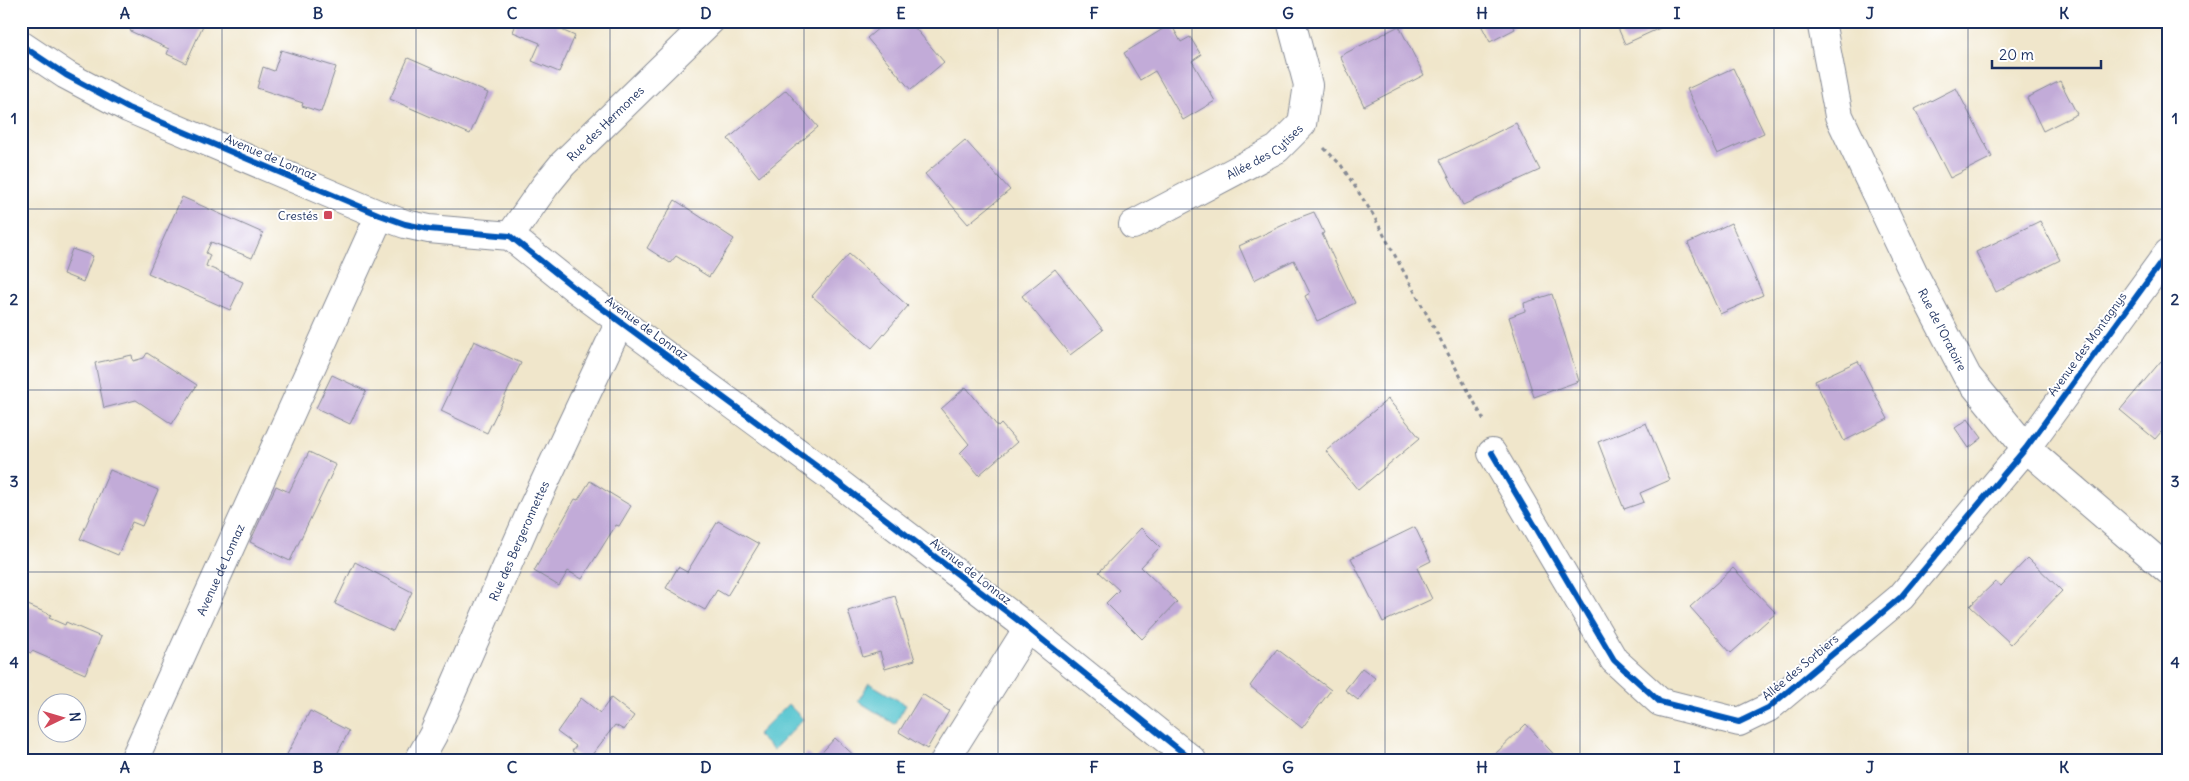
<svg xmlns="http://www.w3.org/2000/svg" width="2189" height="781" viewBox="0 0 2189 781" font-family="Delius,sans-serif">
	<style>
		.water { fill: #59c6d0; stroke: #3a7a97 }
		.building { fill: #c2abd8 }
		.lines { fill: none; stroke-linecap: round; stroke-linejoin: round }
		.street-casing { stroke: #868a94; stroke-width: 30 }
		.path { stroke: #868a94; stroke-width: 3; stroke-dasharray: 4 4; stroke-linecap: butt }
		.street { stroke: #fff; stroke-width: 28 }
		.cycleway-casing { stroke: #fff; stroke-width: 9 }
		.cycleway { stroke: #0057b8; stroke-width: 6 }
		.grid { fill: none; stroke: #1b2f5e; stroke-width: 1; stroke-opacity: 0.55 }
		.poi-dot { fill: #d1495b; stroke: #fff; stroke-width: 2 }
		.labels { text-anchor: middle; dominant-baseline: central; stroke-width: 4; stroke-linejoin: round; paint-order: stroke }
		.street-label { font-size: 12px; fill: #1b2f5e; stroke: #fff }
		.poi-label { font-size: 12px; fill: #1b2f5e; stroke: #fff; text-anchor: end }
		.neatline { fill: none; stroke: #1b2f5e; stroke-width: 2 }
		.grid-label { font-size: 16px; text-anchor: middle; font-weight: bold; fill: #1b2f5e }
	</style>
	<rect width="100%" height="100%" fill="#fff"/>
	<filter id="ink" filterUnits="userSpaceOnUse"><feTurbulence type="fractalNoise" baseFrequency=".02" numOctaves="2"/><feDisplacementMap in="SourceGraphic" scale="10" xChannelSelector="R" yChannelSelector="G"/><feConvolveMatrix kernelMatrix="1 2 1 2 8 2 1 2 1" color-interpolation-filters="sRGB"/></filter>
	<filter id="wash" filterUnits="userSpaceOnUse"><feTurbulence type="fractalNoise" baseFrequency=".0096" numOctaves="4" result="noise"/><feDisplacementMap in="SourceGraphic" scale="20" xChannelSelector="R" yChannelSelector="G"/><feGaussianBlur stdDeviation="1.12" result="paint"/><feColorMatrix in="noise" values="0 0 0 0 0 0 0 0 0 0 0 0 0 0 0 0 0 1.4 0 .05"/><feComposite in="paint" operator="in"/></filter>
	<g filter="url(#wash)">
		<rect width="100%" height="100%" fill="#f0e6cb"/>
		<path class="water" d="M869,683L906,705L895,724L858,701Z
			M788,704L803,719L773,750L757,735Z"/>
		<g id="blocks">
			<path class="building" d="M135,21H205L186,63L167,54L169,49L130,31Z
				M517,21H560L557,28L575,36L559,72L532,61L540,43L513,32Z
				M887,21H909L944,62L911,90L867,38Z
				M1483,21H1511L1515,29L1490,42L1480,23Z
				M1615,21H1675L1625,44Z
				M1171,24L1181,42L1190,37L1201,55L1192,61L1215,101L1183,120L1155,71L1140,80L1124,53Z
				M1399,26L1424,75L1364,106L1340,56Z
				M281,50L336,67L321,112L302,106L303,103L257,88L263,67L274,71Z
				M408,58L488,93L470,134L390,99Z
				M1733,68L1764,133L1717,154L1687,89Z
				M2060,81L2077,114L2043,131L2027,98Z
				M1956,88L1992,157L1950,178L1915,109Z
				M786,90L818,127L759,177L728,139Z
				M1516,123L1540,170L1463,205L1440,160Z
				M965,140L1010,190L968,224L925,174Z
				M182,197L263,233L252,258L211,242L206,253L210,255L206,266L243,282L230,310L148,273Z
				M675,200L734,239L709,277L676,256L670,263L647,248Z
				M1314,212L1324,233L1322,234L1355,303L1317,321L1305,296L1310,293L1294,260L1254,280L1239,246L1298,218Z
				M2040,221L2060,260L1996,292L1976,252Z
				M1731,223L1763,295L1720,314L1688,243Z
				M72,249L93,256L83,282L63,274Z
				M849,254L908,306L872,348L812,296Z
				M1055,269L1103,330L1070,355L1022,296Z
				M1552,294L1579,381L1534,397L1509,317L1525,311L1524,303Z
				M474,341L521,363L487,433L441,411Z
				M147,353L197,385L172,424L136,400L104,408L95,363L132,355L133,361L144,358Z
				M1858,361L1888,419L1844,441L1815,381Z
				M2161,361L2168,366V424L2155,439L2120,410Z
				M332,375L366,391L350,424L316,408Z
				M966,387L998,427L1001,424L1017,442L979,475L960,453L969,444L941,409Z
				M1388,399L1420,438L1358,490L1326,451Z
				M1968,419L1982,438L1969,448L1955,428Z
				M1646,423L1670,480L1640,493L1644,502L1624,509L1598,442Z
				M309,452L336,465L290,561L250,542L276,486L289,492Z
				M110,470L158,490L142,526L132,522L118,555L80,539Z
				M590,481L631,506L619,526L616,525L582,579L568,571L559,586L534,571L575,499L578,500Z
				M718,521L759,544L727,596L717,590L705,610L666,588L678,567L687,572Z
				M1415,527L1431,561L1417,568L1432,599L1383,622L1351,558Z
				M1141,528L1160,547L1141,567L1177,602L1142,639L1106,603L1119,590L1099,572Z
				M2028,558L2062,591L2011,644L1970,606L1995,582L2001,586Z
				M355,562L412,592L393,631L335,604Z
				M1733,568L1776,613L1731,653L1690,607Z
				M895,596L915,660L885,669L880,652L863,657L848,611Z
				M21,602L51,615L49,618L65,625L66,622L101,637L85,674L32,651L31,653L21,649Z
				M1277,649L1331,690L1302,728L1250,686Z
				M1362,668L1375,678L1358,700L1345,690Z
				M922,694L949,711L927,749L899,732Z
				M581,698L600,713L611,698L634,716L624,730L615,725L588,760H584L572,751L576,746L557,732Z
				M310,711L349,731L334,760H284Z
				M1526,724L1559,760H1492L1490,759Z
				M835,738L859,760H815Z
				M807,753L815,760H801Z"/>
		</g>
	</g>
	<g filter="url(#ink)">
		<use href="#blocks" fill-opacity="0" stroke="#868a94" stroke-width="1"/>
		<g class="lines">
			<defs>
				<g id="street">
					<path id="s1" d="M1821,21L1839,116L1914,274L1967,376L2026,448L2168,570"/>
					<path d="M21,45L66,75L128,108L380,215L405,224L429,229L510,236L576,289L827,474L1028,628L1192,760"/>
					<path id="s2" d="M1133,225L1277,149L1302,124L1308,85L1291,21"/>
					<path id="s3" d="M510,236L545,186L563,164L710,21"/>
					<path d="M1492,453L1614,660L1660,702L1739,722L1768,708L1901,597L2026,448L2168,253"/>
					<path id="s4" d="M134,760L380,215"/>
					<path id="s5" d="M419,760L433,735L532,509L620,322"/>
					<path d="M945,760L1028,628"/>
				</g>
			</defs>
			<use href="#street" class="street-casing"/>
			<path class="path" d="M1324,148L1341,165L1372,213L1485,422"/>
			<use href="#street" class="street"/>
			<defs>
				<path id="cycleway" d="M21,45L66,75L128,108L380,215L405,224L429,229L510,236L576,289L827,474L1028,628L1192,760
					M1492,453L1614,660L1660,702L1739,722L1768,708L1901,597L2026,448L2168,253"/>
			</defs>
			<use href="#cycleway" class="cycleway-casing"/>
			<use href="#cycleway" class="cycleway"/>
		</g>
	</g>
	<path class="grid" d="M222,21V760M416,21V760M610,21V760M804,21V760M998,21V760M1192,21V760M1385,21V760M1580,21V760M1774,21V760M1968,21V760M21,209H2168M21,390H2168M21,572H2168"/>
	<rect class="poi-dot" x="323" y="210" width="10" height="10" rx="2.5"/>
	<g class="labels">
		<g class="street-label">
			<text stroke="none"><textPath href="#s3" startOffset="148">Rue des Hermones</textPath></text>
			<text stroke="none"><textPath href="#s2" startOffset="151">Allée des Cytises</textPath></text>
			<text transform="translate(271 157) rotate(23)">Avenue de Lonnaz</text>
			<text transform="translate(647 328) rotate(36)">Avenue de Lonnaz</text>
			<text stroke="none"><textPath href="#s1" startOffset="334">Rue de l'Oratoire</textPath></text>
			<text transform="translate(2087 344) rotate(-54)">Avenue des Montagnys</text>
			<text stroke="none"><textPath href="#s5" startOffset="241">Rue des Bergeronnettes</textPath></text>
			<text stroke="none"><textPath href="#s4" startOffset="209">Avenue de Lonnaz</textPath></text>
			<text transform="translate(971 571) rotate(38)">Avenue de Lonnaz</text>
			<text transform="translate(1800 667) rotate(-40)">Allée des Sorbiers</text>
		</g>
		<g class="poi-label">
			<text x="318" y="215">Crestés</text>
		</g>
	</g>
	<rect width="2189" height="781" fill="none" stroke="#fff" stroke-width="55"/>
	<g transform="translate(62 718) rotate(85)"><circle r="24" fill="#ffffff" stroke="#a4acbf"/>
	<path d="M0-4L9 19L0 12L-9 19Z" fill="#d1495b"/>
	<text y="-8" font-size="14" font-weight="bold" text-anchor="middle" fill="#1b2f5e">N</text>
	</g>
	<path d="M1992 60v8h109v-8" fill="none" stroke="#1b2f5e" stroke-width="2.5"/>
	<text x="1999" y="60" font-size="15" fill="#1b2f5e" stroke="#ffffff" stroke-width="4" paint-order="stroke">20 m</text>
	<rect x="28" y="28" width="2134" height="726" class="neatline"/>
	<g class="grid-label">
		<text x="125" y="19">A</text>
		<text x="318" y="19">B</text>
		<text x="512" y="19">C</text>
		<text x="706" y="19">D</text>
		<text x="901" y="19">E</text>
		<text x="1094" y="19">F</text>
		<text x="1288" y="19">G</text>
		<text x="1482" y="19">H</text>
		<text x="1677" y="19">I</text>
		<text x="1870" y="19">J</text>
		<text x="2064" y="19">K</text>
		<text x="14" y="124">1</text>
		<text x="2175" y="124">1</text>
		<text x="14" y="305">2</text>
		<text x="2175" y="305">2</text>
		<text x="14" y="487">3</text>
		<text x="2175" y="487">3</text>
		<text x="14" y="668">4</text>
		<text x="2175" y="668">4</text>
		<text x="125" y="773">A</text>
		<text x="318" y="773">B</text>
		<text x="512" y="773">C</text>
		<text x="706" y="773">D</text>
		<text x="901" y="773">E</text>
		<text x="1094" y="773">F</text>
		<text x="1288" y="773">G</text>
		<text x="1482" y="773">H</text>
		<text x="1677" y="773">I</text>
		<text x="1870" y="773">J</text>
		<text x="2064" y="773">K</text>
	</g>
</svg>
